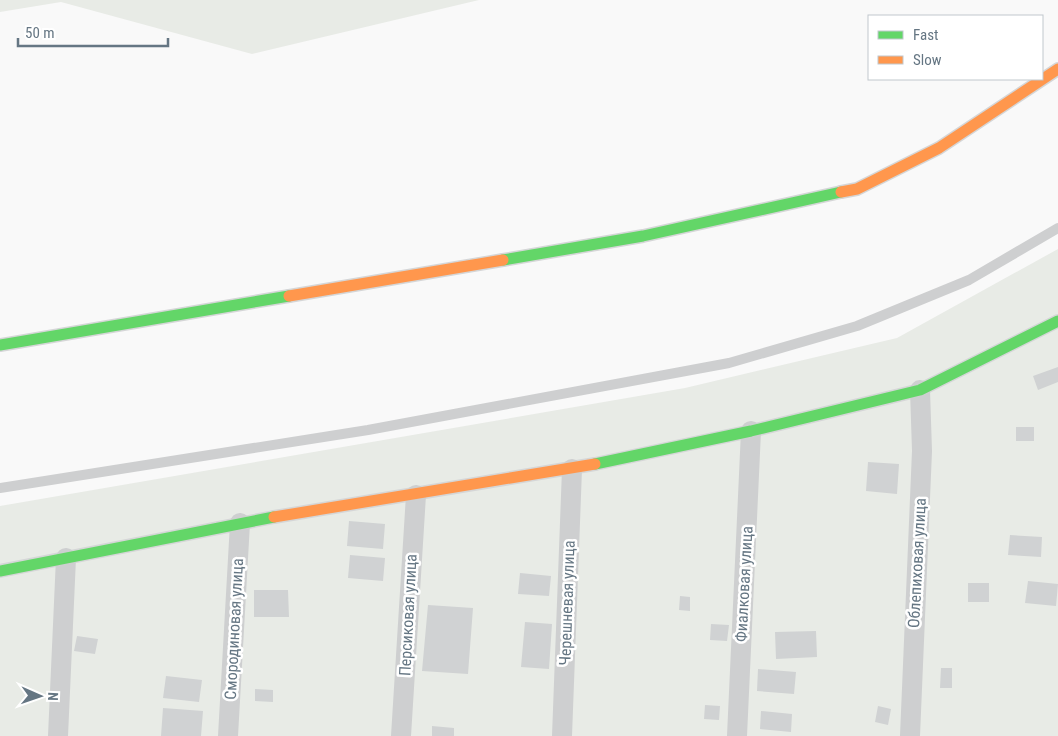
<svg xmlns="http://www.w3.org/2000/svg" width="1058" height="736" viewBox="0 0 1058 736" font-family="'Roboto Condensed',sans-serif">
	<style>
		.green { fill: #e8ebe6 }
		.building { fill: #d0d2d3 }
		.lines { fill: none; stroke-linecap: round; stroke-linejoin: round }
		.fast-casing { stroke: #d5d6d7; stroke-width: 14 }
		.slow-casing { stroke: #d5d6d7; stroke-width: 14 }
		.lane { stroke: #cecfd0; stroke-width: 10 }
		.street { stroke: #cecfd0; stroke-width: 20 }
		.fast { stroke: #63d668; stroke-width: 11 }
		.slow { stroke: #ff974d; stroke-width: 11 }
		.labels { text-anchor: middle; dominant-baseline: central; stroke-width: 5; stroke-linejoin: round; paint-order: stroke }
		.street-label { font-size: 16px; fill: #657683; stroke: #fff }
	</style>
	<rect width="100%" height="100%" fill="#f9f9f9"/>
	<path class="green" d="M0,0H479L252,54L61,2L0,12Z
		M1058,249V736H0V506L685,388L897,338Z"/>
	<path class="building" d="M1058,367V382L1038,390L1033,376Z
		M1016,427H1034V441H1016Z
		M868,462L899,464L897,494L866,491Z
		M349,521L385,524L383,549L347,546Z
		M1010,535L1042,537L1041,557L1008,555Z
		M350,555L385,558L383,581L348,578Z
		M520,573L551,576L549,596L518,594Z
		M1028,581L1058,584L1056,606L1025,603Z
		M968,583H989V602H968Z
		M254,590H288L289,617H254Z
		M680,596L690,597V611L679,610Z
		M428,605L473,608L468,674L422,671Z
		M525,622L552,624L549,669L521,667Z
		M711,624L729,625L727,641L710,640Z
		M816,631L817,657L776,659L775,632Z
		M77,636L98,639L95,654L74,651Z
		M941,668H952V688H940Z
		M758,669L796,672L794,694L757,691Z
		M166,676L202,680L199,702L163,698Z
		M255,689L273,690V702L255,701Z
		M705,705L720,706L719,720L704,719Z
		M878,706L891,709L888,725L875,722Z
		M163,708L203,711L201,736H161Z
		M761,711L792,714L791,732L760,729Z
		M432,726L454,728V736H432Z"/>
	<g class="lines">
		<defs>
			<path id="fast" d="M503,260L643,236L841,192
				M0,345L289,296
				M595,464L751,431L920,390L1058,321
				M0,571L274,517"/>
			<path id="slow" d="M841,192L857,189L939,148L1058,69
				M289,296L503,260
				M274,517L595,464"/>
		</defs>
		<use href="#fast" class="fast-casing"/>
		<use href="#slow" class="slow-casing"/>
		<path class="lane" d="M0,488L368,430L729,363L857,326L969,280L1058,228"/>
		<path class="street" d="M58,736L66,558
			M228,736L240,523
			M401,736L416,495
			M562,736L572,469
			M737,736L751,431
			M910,736L922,451L920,390"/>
		<use href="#fast" class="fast"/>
		<use href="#slow" class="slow"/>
	</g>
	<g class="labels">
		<g class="street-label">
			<text transform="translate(917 563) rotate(-87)">Облепиховая улица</text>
			<text transform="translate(744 584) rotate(-87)">Фиалковая улица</text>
			<text transform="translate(567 603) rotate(-88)">Черешневая улица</text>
			<text transform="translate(408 615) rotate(-87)">Персиковая улица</text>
			<text transform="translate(234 629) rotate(-87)">Смородиновая улица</text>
		</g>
	</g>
	<rect x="868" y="15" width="175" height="65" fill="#ffffff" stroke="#c1c8cd"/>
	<rect x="878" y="31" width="25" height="8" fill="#63d668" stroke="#c1c8cd"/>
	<text x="913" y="40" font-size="15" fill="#657683">Fast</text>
	<rect x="878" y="56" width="25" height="8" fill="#ff974d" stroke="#c1c8cd"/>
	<text x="913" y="65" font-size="15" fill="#657683">Slow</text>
	<g transform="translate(40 696) rotate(92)" stroke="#ffffff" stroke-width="4" paint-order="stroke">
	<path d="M0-4L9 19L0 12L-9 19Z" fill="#657683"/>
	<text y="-8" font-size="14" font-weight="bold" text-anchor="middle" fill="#657683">N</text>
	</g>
	<path d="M18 38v8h150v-8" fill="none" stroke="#657683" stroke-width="2.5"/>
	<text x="25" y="38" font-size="15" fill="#657683" stroke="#ffffff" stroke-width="4" paint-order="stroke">50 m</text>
</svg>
